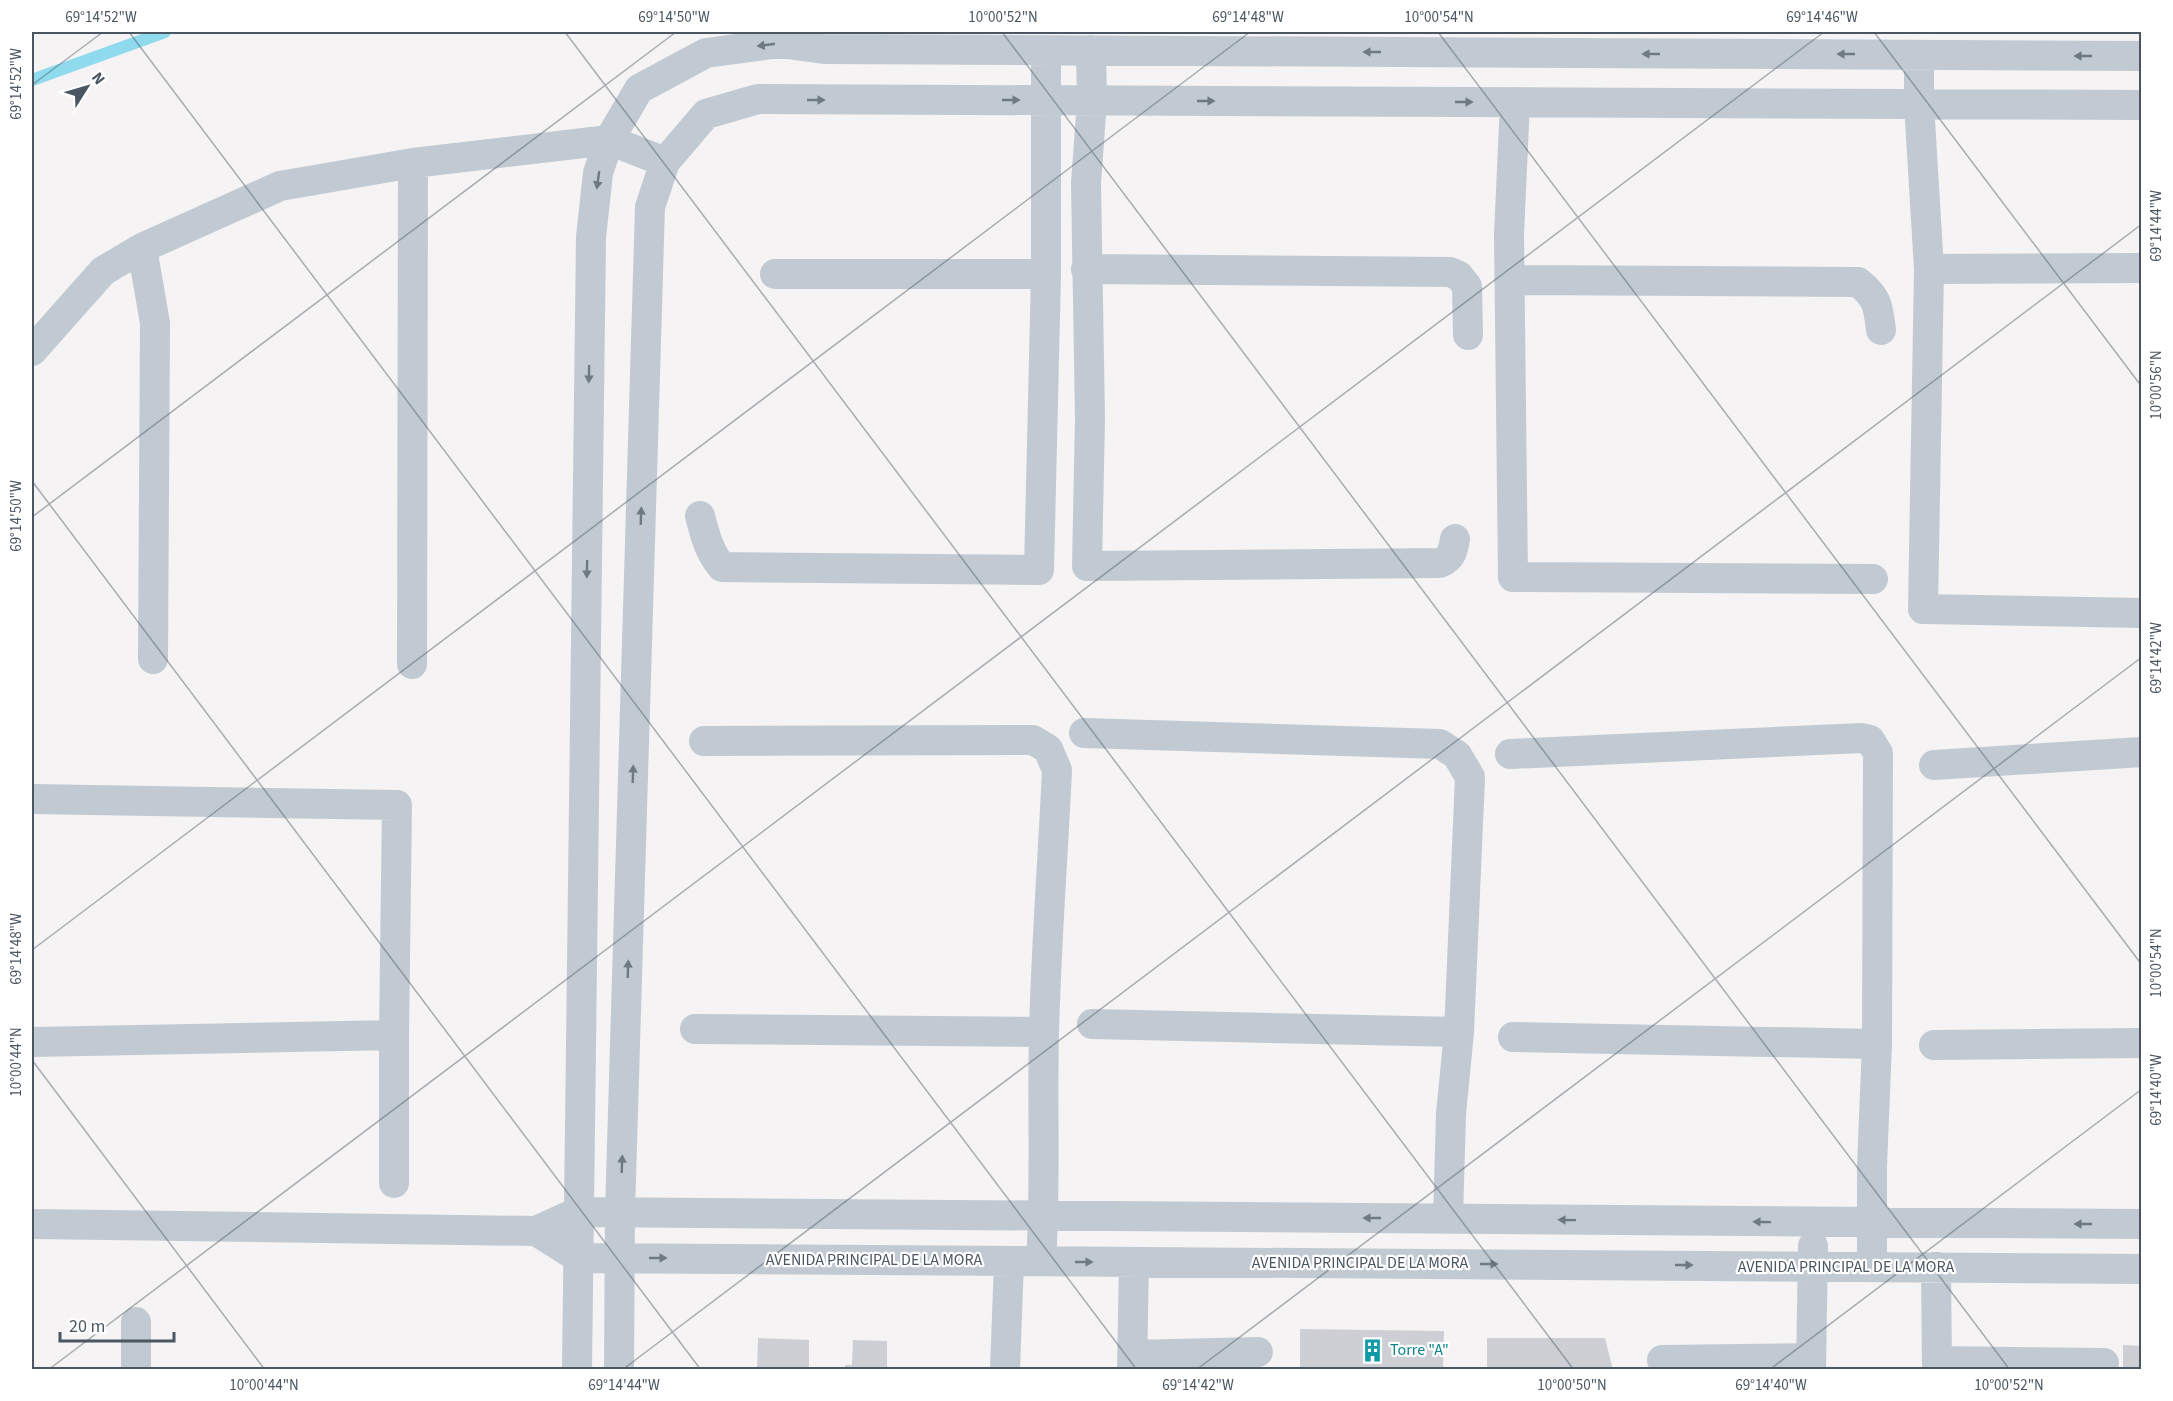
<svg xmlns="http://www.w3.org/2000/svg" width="2173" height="1401" viewBox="0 0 2173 1401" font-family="'Source Sans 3',sans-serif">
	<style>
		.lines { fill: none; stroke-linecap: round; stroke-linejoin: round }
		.stream { stroke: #90daee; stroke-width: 12 }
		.building { fill: #cdcfd5 }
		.street { stroke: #c1cad2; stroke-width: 30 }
		.oneway { fill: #6e7983 }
		.ticks { fill: none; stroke: #4a5661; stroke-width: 1.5; stroke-opacity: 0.45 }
		.labels { text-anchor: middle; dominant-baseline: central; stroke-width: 4.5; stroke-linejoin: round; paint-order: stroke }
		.street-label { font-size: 16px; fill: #4a5661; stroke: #fff }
		.culture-label { font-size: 16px; fill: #0d838f; stroke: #fff; text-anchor: start }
		.neatline { fill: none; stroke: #4a5661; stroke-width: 2 }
		.ticks-label { font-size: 15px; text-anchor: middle; fill: #4a5661 }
	</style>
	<rect width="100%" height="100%" fill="#f5f3f3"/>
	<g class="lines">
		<path class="stream" d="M32,80L165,32"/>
	</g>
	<path class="building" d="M1300,1329L1444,1331L1443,1370H1300Z
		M758,1338L809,1340V1370H757Z
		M1487,1338H1605L1613,1370H1487Z
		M853,1340L887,1341V1370H845V1365H852Z
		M2123,1345L2142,1346V1370H2123Z"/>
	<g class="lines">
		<path class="street" d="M1091,50L1092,101L1086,183L1090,418L1087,566L1440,563C1452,558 1453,550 1455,539
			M1919,55V104L1929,269L1923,609L2142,613
			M1515,102L1509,235L1513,577L1873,579
			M142,248L155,323L153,659
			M1086,269L1450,272L1459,276L1467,286L1468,335
			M1929,269L2142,268
			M775,274H1046V50
			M1511,280L1858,282C1878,298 1878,306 1881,330
			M32,351L103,271L142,248L280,186L413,163L609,140L665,162
			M700,516C705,535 709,552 722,567L1039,570L1046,274
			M412,664L413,163
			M1084,733L1440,744L1457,755L1470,777L1459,1032L1451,1114L1448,1219
			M704,741L1033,740L1048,749L1057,770C1053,857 1046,946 1044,1034C1042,1109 1046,1186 1041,1261
			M1510,754L1862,738L1870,740L1878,753L1877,1044L1872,1166V1267
			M1934,765L2142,752
			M32,799L397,805L394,1035L32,1042
			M1092,1024L1459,1032
			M695,1029L1044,1032
			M1513,1037L1877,1044
			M1934,1045L2142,1043
			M394,1183V1035
			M32,1224L536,1231
			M2142,1224L578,1212L536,1231L579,1258L2142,1269
			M1936,1267L1937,1370
			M1132,1355L1258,1352
			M1662,1360L1811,1358
			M1937,1361L2104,1363
			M136,1370V1322
			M577,1370L591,237L598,173L609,140L639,89L706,53L780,43L824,49L2142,56
			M619,1370L620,1212L650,207L665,162L706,114L758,99L2142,105
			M1005,1370L1009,1261
			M1132,1370L1134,1262
			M1811,1370L1813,1246"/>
	</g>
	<defs><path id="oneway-solid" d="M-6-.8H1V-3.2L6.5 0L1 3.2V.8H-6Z" transform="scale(1.5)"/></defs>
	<g class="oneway">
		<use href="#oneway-solid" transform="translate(766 45) rotate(172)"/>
		<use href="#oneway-solid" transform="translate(1372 52) rotate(-180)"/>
		<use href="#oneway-solid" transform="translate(1651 54) rotate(-180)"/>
		<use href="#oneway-solid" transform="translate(1846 54) rotate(-180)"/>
		<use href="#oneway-solid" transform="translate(2083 56) rotate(-180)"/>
		<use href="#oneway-solid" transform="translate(816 100)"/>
		<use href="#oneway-solid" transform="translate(1011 100)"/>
		<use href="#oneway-solid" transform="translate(1206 101)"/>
		<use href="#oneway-solid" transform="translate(1464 102)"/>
		<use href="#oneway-solid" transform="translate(598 180) rotate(98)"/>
		<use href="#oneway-solid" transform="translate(589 374) rotate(91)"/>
		<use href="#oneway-solid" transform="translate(641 516) rotate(-88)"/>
		<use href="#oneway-solid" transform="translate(587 569) rotate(91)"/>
		<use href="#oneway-solid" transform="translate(633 774) rotate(-88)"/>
		<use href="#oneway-solid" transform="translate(628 969) rotate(-88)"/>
		<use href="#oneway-solid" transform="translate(622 1164) rotate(-88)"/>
		<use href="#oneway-solid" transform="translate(1372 1218) rotate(-180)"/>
		<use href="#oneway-solid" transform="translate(1567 1220) rotate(-179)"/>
		<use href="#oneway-solid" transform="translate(1762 1222) rotate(-179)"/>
		<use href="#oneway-solid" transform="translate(2083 1224) rotate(-180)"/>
		<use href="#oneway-solid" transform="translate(658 1258)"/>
		<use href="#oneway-solid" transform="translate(1084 1262)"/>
		<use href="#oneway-solid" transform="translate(1489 1264)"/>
		<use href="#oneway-solid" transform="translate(1684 1265)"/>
	</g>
	<path class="ticks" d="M129,32L1137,1370M565,32L1574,1370M1002,32L2010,1370M1438,32L2142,965M1874,32L2142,387M32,85L103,32M32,481L701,1370M32,517L676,32M32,950L1250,32M32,1060L265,1370M48,1370L1824,32M622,1370L2142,224M1196,1370L2142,657M1769,1370L2142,1089"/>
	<defs>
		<symbol id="building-bare" viewBox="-9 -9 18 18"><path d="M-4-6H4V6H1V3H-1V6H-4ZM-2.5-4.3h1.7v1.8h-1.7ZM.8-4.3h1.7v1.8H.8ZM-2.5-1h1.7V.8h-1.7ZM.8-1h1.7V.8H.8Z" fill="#0f9aa8" stroke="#fff" stroke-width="2.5" paint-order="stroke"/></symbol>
	</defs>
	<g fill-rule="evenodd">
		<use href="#building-bare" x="1356" y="1334" width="33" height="33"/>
	</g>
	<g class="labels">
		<g class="street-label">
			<text x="874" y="1260">AVENIDA PRINCIPAL DE LA MORA</text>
			<text x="1360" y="1263">AVENIDA PRINCIPAL DE LA MORA</text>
			<text x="1846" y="1267">AVENIDA PRINCIPAL DE LA MORA</text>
		</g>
		<g class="culture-label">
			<text x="1390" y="1350">Torre "A"</text>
		</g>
	</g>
	<rect width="2173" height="1401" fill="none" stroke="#ffffff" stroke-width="66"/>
	<g transform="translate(87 87) rotate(53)" stroke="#ffffff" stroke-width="4.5" paint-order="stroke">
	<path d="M0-4.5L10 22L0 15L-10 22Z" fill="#4a5661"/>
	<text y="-9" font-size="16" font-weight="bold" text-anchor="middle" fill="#4a5661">N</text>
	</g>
	<path d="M60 1332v9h114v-9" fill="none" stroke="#4a5661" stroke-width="3"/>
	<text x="69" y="1332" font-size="18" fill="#4a5661" stroke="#ffffff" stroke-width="4.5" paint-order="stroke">20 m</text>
	<rect x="33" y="33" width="2107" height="1335" class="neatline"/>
	<g class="ticks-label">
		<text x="101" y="22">69°14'52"W</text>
		<text x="674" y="22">69°14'50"W</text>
		<text x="1003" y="22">10°00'52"N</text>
		<text x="1248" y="22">69°14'48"W</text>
		<text x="1439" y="22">10°00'54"N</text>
		<text x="1822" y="22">69°14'46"W</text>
		<text transform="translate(16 84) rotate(-90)" y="5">69°14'52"W</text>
		<text transform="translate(2156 226) rotate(-90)" y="5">69°14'44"W</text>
		<text transform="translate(2156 385) rotate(-90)" y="5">10°00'56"N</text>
		<text transform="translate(16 516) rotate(-90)" y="5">69°14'50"W</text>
		<text transform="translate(2156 658) rotate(-90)" y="5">69°14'42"W</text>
		<text transform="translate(16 949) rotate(-90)" y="5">69°14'48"W</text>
		<text transform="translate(2156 963) rotate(-90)" y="5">10°00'54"N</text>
		<text transform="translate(16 1062) rotate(-90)" y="5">10°00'44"N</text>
		<text transform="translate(2156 1090) rotate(-90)" y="5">69°14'40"W</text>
		<text x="264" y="1390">10°00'44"N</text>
		<text x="624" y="1390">69°14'44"W</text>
		<text x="1198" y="1390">69°14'42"W</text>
		<text x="1572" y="1390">10°00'50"N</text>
		<text x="1771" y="1390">69°14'40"W</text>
		<text x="2009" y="1390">10°00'52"N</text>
	</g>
</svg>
